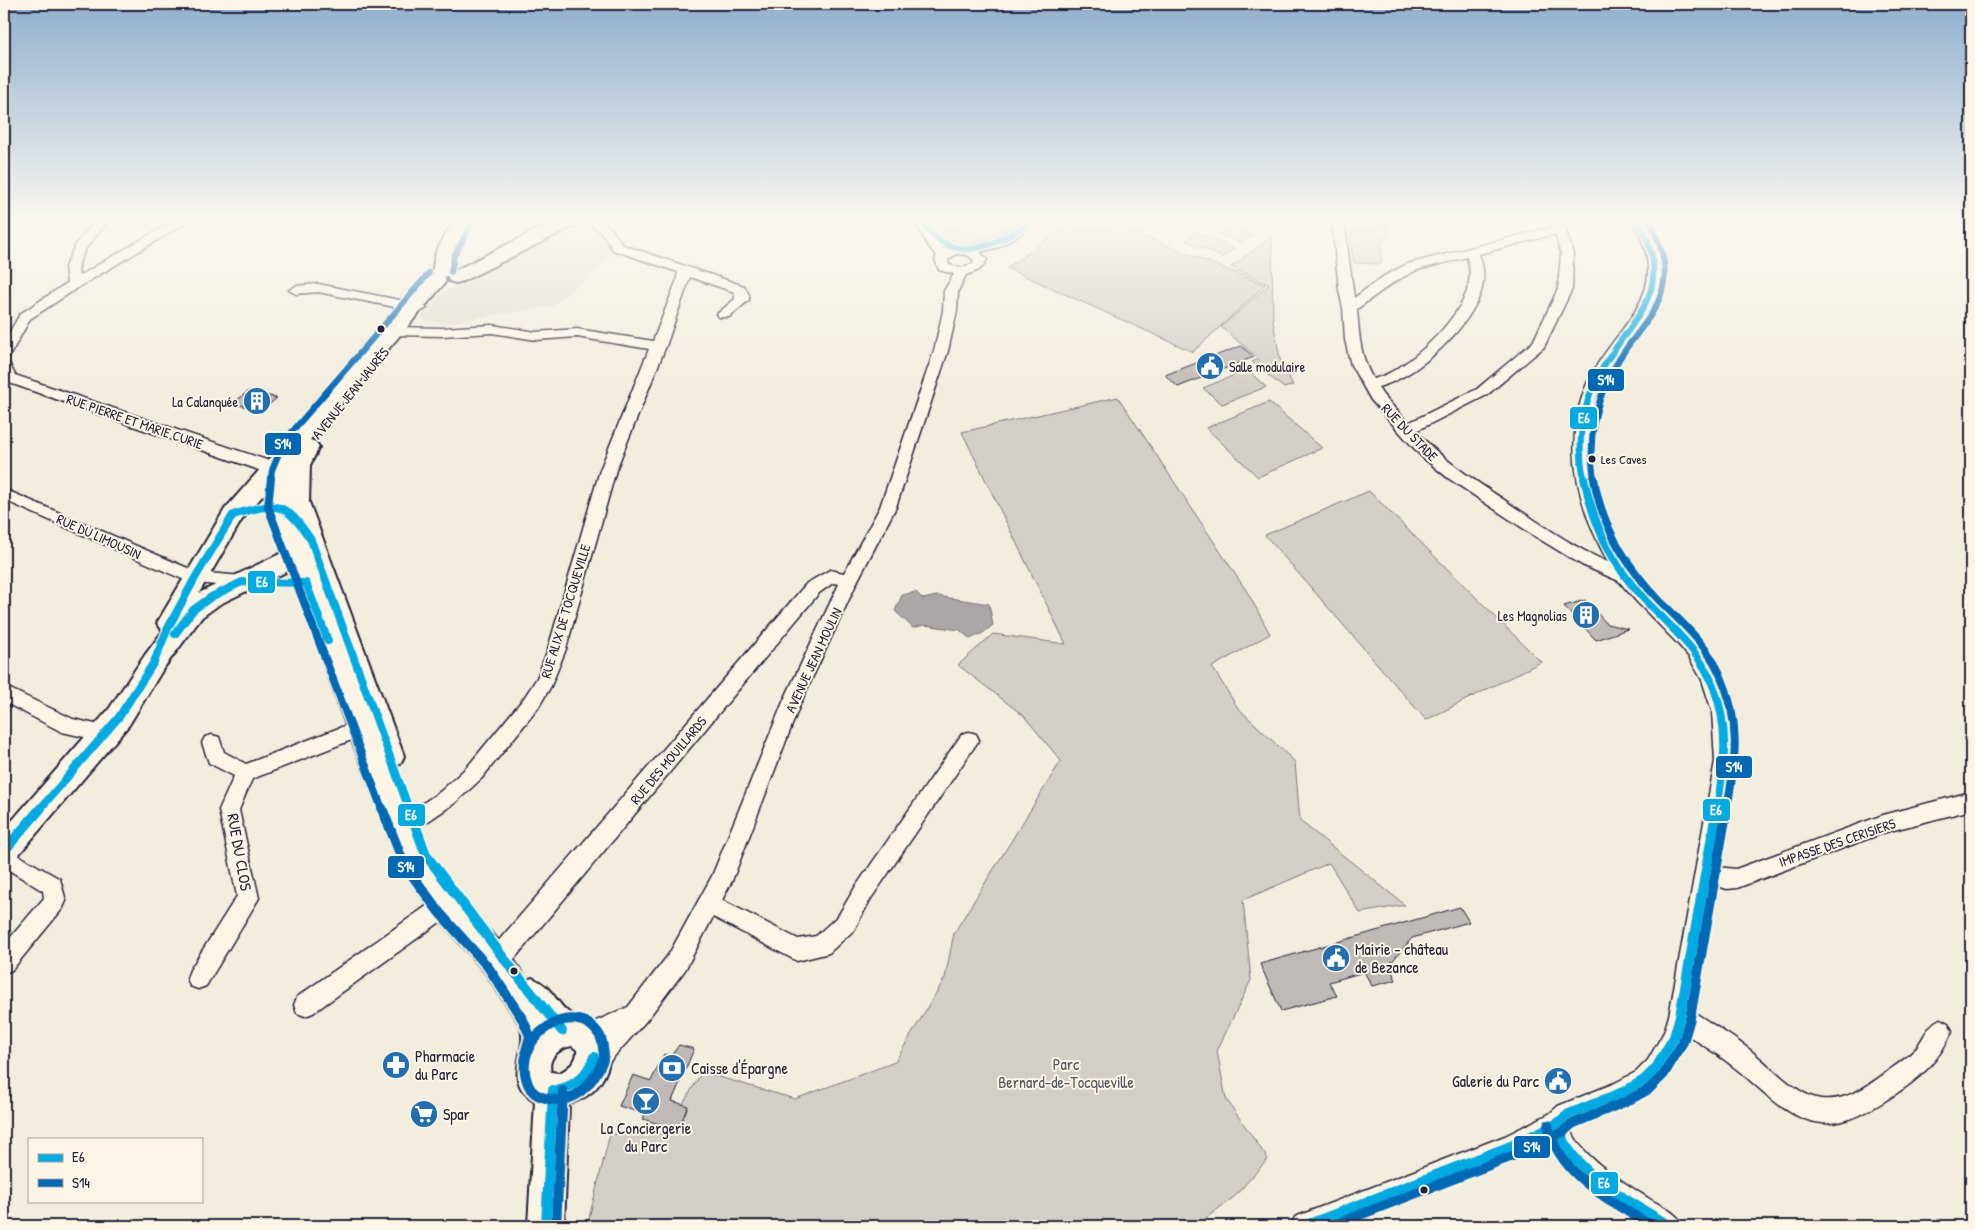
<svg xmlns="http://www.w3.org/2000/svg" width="1975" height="1230" viewBox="0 0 1975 1230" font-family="'Patrick Hand',sans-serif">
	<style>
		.built { fill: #e3ded2 }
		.green { fill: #d4cfc6; stroke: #7b7880 }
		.water { fill: #aca7a6; stroke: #75727b }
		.building { fill: #bfbab6; stroke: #22223b }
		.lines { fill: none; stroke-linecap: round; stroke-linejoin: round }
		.street-casing { stroke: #22223b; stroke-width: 3 }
		.secondary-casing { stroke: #22223b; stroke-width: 4 }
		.street { fill: #fcf5e5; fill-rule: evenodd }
		.secondary { fill: #fcf5e5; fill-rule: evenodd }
		.bus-1-far2-casing { stroke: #fcf5e5; stroke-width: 9 }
		.bus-1-far1-casing { stroke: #fcf5e5; stroke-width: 11 }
		.bus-1-casing { stroke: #fcf5e5; stroke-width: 14 }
		.bus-2-far2-casing { stroke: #fcf5e5; stroke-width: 9 }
		.bus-2-far1-casing { stroke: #fcf5e5; stroke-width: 11 }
		.bus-2-casing { stroke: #fcf5e5; stroke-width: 14 }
		.bus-1-far2 { stroke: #02abe3; stroke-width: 6 }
		.bus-1-far1 { stroke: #02abe3; stroke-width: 8 }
		.bus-1 { stroke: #02abe3; stroke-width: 10 }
		.bus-2-far2 { stroke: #0069b5; stroke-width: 6 }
		.bus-2-far1 { stroke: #0069b5; stroke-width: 8 }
		.bus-2 { stroke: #0069b5; stroke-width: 10 }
		.bus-dot { fill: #22223b; stroke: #fcf5e5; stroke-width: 2 }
		.labels { text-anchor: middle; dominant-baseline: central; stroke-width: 4; stroke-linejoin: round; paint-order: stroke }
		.bus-label { font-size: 13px; fill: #22223b; stroke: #fcf5e5; text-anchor: start }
		.poi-label { font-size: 14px; fill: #22223b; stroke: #fcf5e5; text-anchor: end }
		.street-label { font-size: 14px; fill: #22223b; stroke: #fcf5e5 }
		.near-street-label { font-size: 16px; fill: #22223b; stroke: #fcf5e5 }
		.near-poi-label { font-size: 16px; fill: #22223b; stroke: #fcf5e5; text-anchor: start }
		.near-park-label { font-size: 16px; fill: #575665; stroke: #fcf5e5 }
		.line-badge { stroke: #fcf5e5; stroke-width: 2 }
		.badge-label { font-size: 14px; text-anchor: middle; font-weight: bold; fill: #fff }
	</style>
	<rect width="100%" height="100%" fill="#f3edde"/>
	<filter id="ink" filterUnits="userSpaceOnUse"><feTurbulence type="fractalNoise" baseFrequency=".02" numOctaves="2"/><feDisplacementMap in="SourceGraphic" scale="10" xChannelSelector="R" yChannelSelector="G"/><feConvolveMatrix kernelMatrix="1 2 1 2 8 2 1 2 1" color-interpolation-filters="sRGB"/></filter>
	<g filter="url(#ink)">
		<path class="built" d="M583,221H606L621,245L592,274L552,306L446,323L420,319L440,295L481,270Z"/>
		<path class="green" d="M933,221H1017C1000,230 967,256 948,240C942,235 938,227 933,221Z
			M1073,221H1107L1265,285L1193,352L1007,268Z
			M1213,221H1223L1253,235L1241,243L1205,227Z
			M1351,221H1393L1391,225L1351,231Z
			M1390,228L1381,243V264L1354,263L1349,234Z
			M1197,232L1234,249L1222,257L1185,240Z
			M1270,238L1272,239L1273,321L1280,359L1293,385L1284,388L1252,362L1259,359L1221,327L1269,285L1231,267Z
			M1247,370L1266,387L1222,404L1203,388Z
			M1118,397L1249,595L1270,634L1212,667L1238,708L1295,762L1300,821L1405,905L1360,913L1329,863L1243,900L1251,980L1217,1051L1226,1099L1268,1159L1234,1197L1195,1226H587L610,1134H665L702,1072L795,1099L895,1062L945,978L954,933L1061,761L1024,716L958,665L993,634L1066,644L962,432Z
			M1269,402L1322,448L1258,477L1206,428Z
			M1369,491L1541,662L1426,720L1265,535Z"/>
		<path class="water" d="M916,592L923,599L937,596L989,604L993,625L983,633L970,639L960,630L924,625L913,628L895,611L902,595Z"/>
		<path class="building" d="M1241,346L1254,357L1178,387L1165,375Z
			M249,391L277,398L261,411L233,403Z
			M1585,600L1607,624L1628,629L1596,640L1564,606Z
			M1460,907L1469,922L1412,938L1389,965L1396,980L1372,986L1364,972L1329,982L1337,996L1281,1011L1260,964Z
			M679,1045L694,1049L672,1101L688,1106L678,1130L643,1119L645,1114L619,1106L633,1075L651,1081L664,1054L671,1056Z"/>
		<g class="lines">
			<defs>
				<path id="street" d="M4,221H12L8,226L4,227Z
					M95,221H108C96,237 75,254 79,276L173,221H189L79,287L30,319L9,357L4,358V342L20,314L67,283L65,267L76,244Z
					M586,221H601L610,227L623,245L744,286L749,295V300L729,317H719L717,314L735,299L734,292L690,277L666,346L616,470L566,649L551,686L538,708L482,778L455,803L421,826L399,835L392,832L389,826L392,820L407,814L441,791L468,766L524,698L537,678L548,649L600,470L649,349L577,337L536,340L492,333L442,336L393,335L386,331L393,327L442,328L492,325L536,332L577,329L653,341L676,282L678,272L613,250L602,233Z
					M914,221H926L944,249L956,246L970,247L991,241L1025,221H1041L999,247L980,252L987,259C983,270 977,271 966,275L958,291L957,311L948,351L896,507L858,580L801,702L732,881L722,900L798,939L816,936L838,916L856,886L962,734L969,732L976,734L979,740L870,900L854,930L829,953L797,961L713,917L685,970L646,1021L602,1070L594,1074L586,1070L582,1062L586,1054L593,1045L588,1048L580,1044L576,1036L580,1028L628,1007L669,954L712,876L783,702L839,584L833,583L819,593L510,964L496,972L488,969L485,961L488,953L807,583L830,570L844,573L880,507L934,351L943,311L944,291L954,274L939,270L935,259L937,256L929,247ZM956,254L967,255L974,260L973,264L961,268L949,265L948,260Z
					M1332,221H1344L1354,298L1384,276L1407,264L1553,227L1551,221H1563L1573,254L1572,289L1544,347L1487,395L1416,431C1445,463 1481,484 1516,508C1546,527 1576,549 1608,562C1580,511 1563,453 1583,394C1605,329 1681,300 1632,221H1644L1646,224C1685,292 1641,314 1609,368C1597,388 1590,413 1589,436C1587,492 1610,551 1647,592C1684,631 1717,653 1730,710C1742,761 1725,816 1717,867L1736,869L1886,814L1971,792V810L1886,832L1737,888L1727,889L1714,885L1692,1011C1710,1023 1729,1034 1746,1047C1767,1062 1796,1096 1821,1099C1846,1102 1868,1086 1887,1072C1896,1065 1909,1057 1916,1048C1925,1037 1927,1025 1940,1019L1948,1023L1952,1031C1939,1062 1919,1079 1891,1097C1871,1110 1847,1125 1822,1123C1785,1120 1758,1084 1730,1064C1716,1053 1701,1044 1686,1034C1669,1093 1626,1103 1576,1124L1571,1128C1577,1155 1628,1185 1651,1200C1663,1207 1678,1213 1683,1226H1647L1631,1216L1576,1176L1561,1161L1550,1140L1511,1158L1336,1226H1291L1295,1217L1505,1136L1549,1114L1558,1106L1615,1083L1636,1072L1648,1060L1664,1032L1669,1016L1715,761L1712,711L1702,680L1689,657L1678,644L1636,601L1619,581L1582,565L1536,537L1448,478L1421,456L1371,400L1351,365L1345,340L1343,308L1339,290ZM1555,234L1561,254L1558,289L1533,342L1477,389L1408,423L1382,394L1378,387C1416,378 1472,327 1482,288C1485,275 1483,266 1479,254ZM1467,257C1470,267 1471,276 1468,287C1461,319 1405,373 1373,379C1360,357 1359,334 1357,309L1394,282L1417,270Z
					M318,284L420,304L427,308L420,312L318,292L296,294L289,290L296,286Z
					M4,362L9,363L15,375L290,468L292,472L290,476L284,477L276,476L4,381Z
					M4,489L197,572L242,576L248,577L251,582L248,587L242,588L189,582L4,500Z
					M4,686L73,719L113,728L116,734L113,740L106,742L62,732L4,702Z
					M370,716L377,718L379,724L377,730L252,779L239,810L259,898L206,986L198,989L190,986L187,978L190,970L237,896L219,810L234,776L209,763L202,743L205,737L212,735L219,737L224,752L246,764Z
					M4,847L60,879L66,901L63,908L12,970L4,973V945L44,898L43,891L4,867Z
					M446,895L454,898L457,905L454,912L313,1013L305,1016L297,1013L294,1005L297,997L438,898Z"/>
				<path id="secondary" d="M453,221H471L454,252L450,273L555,221H578L576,225L463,281L456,283L449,281L447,276L444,277L446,280L444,284L310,440L316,442L319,447L310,465L309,502L404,756L400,764L391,768L425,852L457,895L507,950L527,980L532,978C552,986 553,999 568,1012C575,1018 591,1017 599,1025C618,1043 610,1075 593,1091C586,1097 578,1101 569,1104L564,1226H528L535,1101C500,1081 530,1050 520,1025L485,972L435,915L403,870L347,728L290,570L220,604L202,617L163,669L129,725L14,860L4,864V830L109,709L145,655L163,631L157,623L225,509L277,450L280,449L284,442L430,276L434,275L432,272L436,252ZM269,488L267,505L284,552L199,593L241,521ZM572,1046L577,1050C578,1061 568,1069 559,1073L551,1072C547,1058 559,1048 572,1046Z"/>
			</defs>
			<use href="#street" class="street-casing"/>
			<use href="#secondary" class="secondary-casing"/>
			<use href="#street" class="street"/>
			<use href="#secondary" class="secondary"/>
			<defs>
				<path id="bus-1-far2" d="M920,221C956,269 992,246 1034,221
					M1584,479C1577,447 1581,412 1595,382C1624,321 1681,297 1638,221"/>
				<path id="bus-1-far1" d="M1584,478C1593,523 1613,566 1644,599C1671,628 1701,651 1714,688C1730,731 1724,766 1717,809
					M175,634L193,610L211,597L242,582L306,583L328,641
					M40,809L119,717L154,662L168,628L195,578L233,515C277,502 284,500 311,540L409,809"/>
				<path id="bus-1" d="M409,808L426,855L502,956L562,1031
					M4,851L41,808
					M557,1090C576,1087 588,1075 594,1057
					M557,1090C576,1086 587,1075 594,1057
					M1558,1123C1565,1170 1633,1203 1670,1226
					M546,1226L553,1090
					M1304,1226L1511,1146L1558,1123L1567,1115L1623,1092L1644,1080L1656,1068L1674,1037L1680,1016L1717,808"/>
				<path id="bus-2-far2" d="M451,272L454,256L471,225
					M271,479L272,470L284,441L429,273
					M1594,479C1586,430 1599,386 1628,346C1641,328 1658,310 1663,287C1669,264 1659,242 1650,221"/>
				<path id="bus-2-far1" d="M271,478L268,507L382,809
					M1594,478C1601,525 1627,567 1660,601C1682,623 1707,645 1720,674C1741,721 1736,760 1727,809"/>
				<path id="bus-2" d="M382,808L404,864L439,912L488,967L523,1020L530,1036L526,1051
					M603,1060C593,1084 573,1107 545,1098C537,1096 531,1092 528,1084C509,1036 576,995 600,1036C603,1042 603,1049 604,1055
					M1548,1125C1558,1175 1612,1202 1652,1226
					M556,1226L563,1091
					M1331,1226L1515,1155L1563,1132L1572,1124L1627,1101L1649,1089L1664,1074L1683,1042L1690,1018L1727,808"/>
			</defs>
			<use href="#bus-1-far2" class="bus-1-far2-casing"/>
			<use href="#bus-1-far1" class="bus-1-far1-casing"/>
			<use href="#bus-1" class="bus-1-casing"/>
			<use href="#bus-2-far2" class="bus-2-far2-casing"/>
			<use href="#bus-2-far1" class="bus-2-far1-casing"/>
			<use href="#bus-2" class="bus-2-casing"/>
			<use href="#bus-1-far2" class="bus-1-far2"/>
			<use href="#bus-1-far1" class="bus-1-far1"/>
			<use href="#bus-1" class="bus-1"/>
			<use href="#bus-2-far2" class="bus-2-far2"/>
			<use href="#bus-2-far1" class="bus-2-far1"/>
			<use href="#bus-2" class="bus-2"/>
		</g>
	</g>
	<linearGradient id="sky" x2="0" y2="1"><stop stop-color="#90afce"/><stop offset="0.56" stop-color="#faf7f0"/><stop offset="1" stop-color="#faf7f0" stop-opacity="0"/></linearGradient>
	<rect width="1975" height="394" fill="url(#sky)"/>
	<defs>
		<symbol id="civic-disc" viewBox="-11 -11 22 22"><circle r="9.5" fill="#1f6fb2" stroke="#fcf5e5"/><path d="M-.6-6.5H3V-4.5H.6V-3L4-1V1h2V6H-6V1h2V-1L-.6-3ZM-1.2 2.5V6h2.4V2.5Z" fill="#fff"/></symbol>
		<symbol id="building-disc" viewBox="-11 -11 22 22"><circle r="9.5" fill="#1f6fb2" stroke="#fcf5e5"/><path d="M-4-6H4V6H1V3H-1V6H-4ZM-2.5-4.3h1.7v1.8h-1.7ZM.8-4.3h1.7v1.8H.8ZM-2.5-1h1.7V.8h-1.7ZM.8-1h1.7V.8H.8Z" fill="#fff"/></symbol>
		<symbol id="pharmacy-disc" viewBox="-11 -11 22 22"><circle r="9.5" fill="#1f6fb2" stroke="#fcf5e5"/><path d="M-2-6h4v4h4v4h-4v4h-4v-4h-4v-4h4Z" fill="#fff"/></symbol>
		<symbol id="bank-disc" viewBox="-11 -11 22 22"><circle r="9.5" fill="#1f6fb2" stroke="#fcf5e5"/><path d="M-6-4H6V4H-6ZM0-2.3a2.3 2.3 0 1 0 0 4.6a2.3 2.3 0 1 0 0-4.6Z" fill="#fff"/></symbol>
		<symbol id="bar-disc" viewBox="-11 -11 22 22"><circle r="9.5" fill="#1f6fb2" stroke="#fcf5e5"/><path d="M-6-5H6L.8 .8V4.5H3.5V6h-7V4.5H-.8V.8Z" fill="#fff"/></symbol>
		<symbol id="supermarket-disc" viewBox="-11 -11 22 22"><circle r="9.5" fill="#1f6fb2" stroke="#fcf5e5"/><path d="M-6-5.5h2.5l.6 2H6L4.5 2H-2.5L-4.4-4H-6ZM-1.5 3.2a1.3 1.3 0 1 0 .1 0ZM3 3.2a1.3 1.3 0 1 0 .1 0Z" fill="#fff"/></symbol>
	</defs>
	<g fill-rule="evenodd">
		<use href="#civic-disc" x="1194" y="350" width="32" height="32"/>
		<use href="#building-disc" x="241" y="385" width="32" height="32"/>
		<use href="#building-disc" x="1570" y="599" width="32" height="32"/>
		<use href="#civic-disc" x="1320" y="942" width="32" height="32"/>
		<use href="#pharmacy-disc" x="380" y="1049" width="32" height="32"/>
		<use href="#bank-disc" x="656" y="1052" width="32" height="32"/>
		<use href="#civic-disc" x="1542" y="1065" width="32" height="32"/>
		<use href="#bar-disc" x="630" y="1085" width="32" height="32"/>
		<use href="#supermarket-disc" x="408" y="1098" width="32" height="32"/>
	</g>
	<g class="bus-dot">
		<circle cx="381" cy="329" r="4.5"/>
		<circle cx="1592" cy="459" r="4.5"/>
		<circle cx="514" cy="971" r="4.5"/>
		<circle cx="1424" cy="1190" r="4.5"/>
	</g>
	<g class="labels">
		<g class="bus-label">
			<text x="1601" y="459">Les Caves</text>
		</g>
		<g class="poi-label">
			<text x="1229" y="366" text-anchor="start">Salle modulaire</text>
			<text x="238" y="401">La Calanquée</text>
			<text x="1567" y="615">Les Magnolias</text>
		</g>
		<g class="street-label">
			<text transform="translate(350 393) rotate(-51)">AVENUE JEAN JAURÈS</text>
			<text transform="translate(135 421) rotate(19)">RUE PIERRE ET MARIE CURIE</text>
			<text transform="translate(1410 432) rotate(46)">RUE DU STADE</text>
			<text transform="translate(99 536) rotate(24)">RUE DU LIMOUSIN</text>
			<text transform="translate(565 611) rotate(-73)">RUE ALIX DE TOCQUEVILLE</text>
			<text transform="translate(813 660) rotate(-65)">AVENUE JEAN MOULIN</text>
			<text transform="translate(668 760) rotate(-50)">RUE DES MOUILLARDS</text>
			<text transform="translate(1837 842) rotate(-19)">IMPASSE DES CERISIERS</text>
		</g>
		<g class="near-street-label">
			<text transform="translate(240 852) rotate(80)">RUE DU CLOS</text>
		</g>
		<g class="near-poi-label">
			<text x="1355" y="949">Mairie - château<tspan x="1355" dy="18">de Bezance</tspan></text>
			<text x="415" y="1056">Pharmacie<tspan x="415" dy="18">du Parc</tspan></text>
			<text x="691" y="1068">Caisse d'Épargne</text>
			<text x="1539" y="1081" text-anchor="end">Galerie du Parc</text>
			<text x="443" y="1114">Spar</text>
			<text x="646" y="1128" text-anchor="middle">La Conciergerie<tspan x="646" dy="18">du Parc</tspan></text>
		</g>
		<g class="near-park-label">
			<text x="1066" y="1064">Parc<tspan x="1066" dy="18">Bernard-de-Tocqueville</tspan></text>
		</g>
	</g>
	<g class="line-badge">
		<rect x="1587" y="368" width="38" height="24" rx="5" fill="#0069b5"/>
		<rect x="1569" y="406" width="29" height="24" rx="5" fill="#02abe3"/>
		<rect x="264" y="432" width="38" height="24" rx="5" fill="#0069b5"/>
		<rect x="247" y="570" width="29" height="24" rx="5" fill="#02abe3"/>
		<rect x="1715" y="755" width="38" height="24" rx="5" fill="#0069b5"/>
		<rect x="1702" y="798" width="29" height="24" rx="5" fill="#02abe3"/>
		<rect x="397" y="803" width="29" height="24" rx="5" fill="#02abe3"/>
		<rect x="387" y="855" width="38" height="24" rx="5" fill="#0069b5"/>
		<rect x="1513" y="1135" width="38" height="24" rx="5" fill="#0069b5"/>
		<rect x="1590" y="1171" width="29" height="24" rx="5" fill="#02abe3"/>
	</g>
	<g class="badge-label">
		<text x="1606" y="385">S14</text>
		<text x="1584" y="423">E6</text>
		<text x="283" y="449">S14</text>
		<text x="262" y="587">E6</text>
		<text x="1734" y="772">S14</text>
		<text x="1716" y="815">E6</text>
		<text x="411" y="820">E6</text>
		<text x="406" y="872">S14</text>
		<text x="1532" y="1152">S14</text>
		<text x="1604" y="1188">E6</text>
	</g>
	<rect width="1975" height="1230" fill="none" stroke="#fcf5e5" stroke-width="20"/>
	<rect x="10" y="10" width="1955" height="1210" fill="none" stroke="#22223b" stroke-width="2" filter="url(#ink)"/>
	<rect x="28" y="1138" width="175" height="65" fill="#fcf5e5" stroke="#a5a1a1"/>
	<rect x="38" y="1154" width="25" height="8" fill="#02abe3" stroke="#a5a1a1"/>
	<text x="72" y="1162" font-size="15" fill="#22223b">E6</text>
	<rect x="38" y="1179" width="25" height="8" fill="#0069b5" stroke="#a5a1a1"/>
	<text x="72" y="1188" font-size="15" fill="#22223b">S14</text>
</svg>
